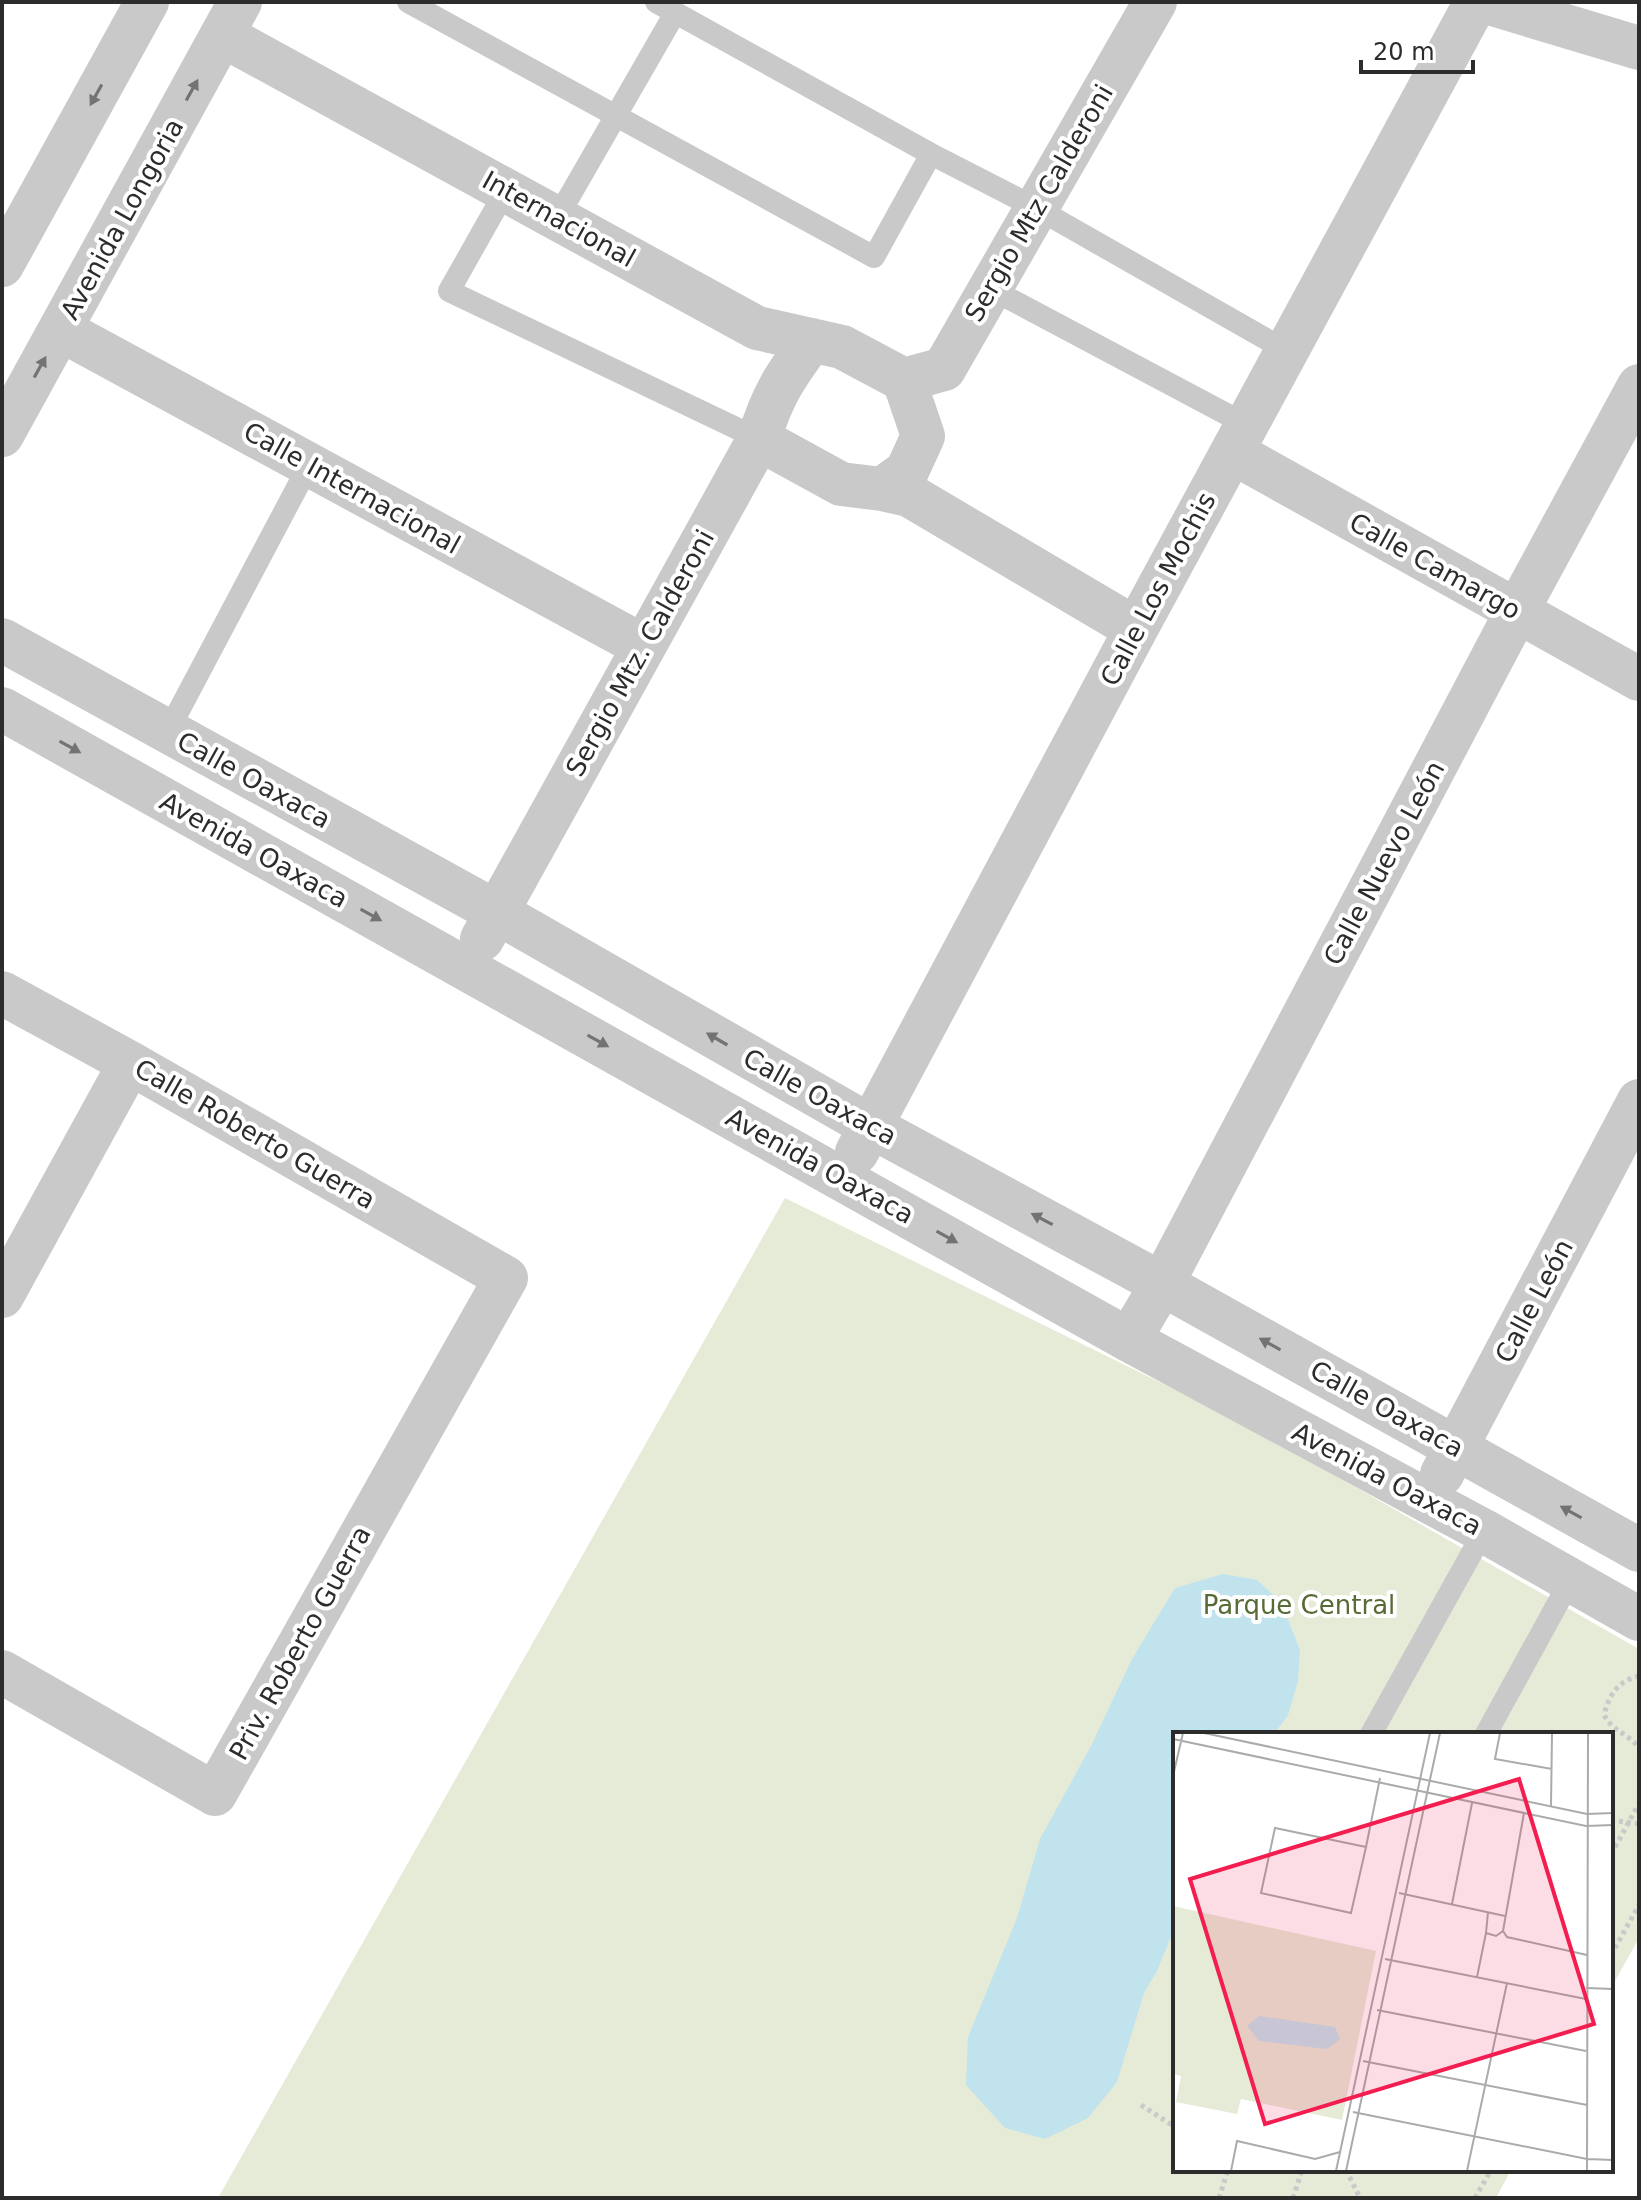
<svg xmlns="http://www.w3.org/2000/svg" width="1641" height="2200" viewBox="0 0 1641 2200" font-family="'DejaVu Sans',sans-serif">
	<style>
		.green { fill: #e5ebd7 }
		.water { fill: #c1e3ed }
		.lines { fill: none; stroke-linecap: round; stroke-linejoin: round }
		.path { stroke: #c9c9c9; stroke-width: 5; stroke-dasharray: 4 4; stroke-linecap: butt }
		.service { stroke: #c9c9c9; stroke-width: 22 }
		.minor { stroke: #c9c9c9; stroke-width: 44 }
		.tertiary { stroke: #c9c9c9; stroke-width: 44 }
		.path-bridge { stroke: #c9c9c9; stroke-width: 5; stroke-dasharray: 4 4; stroke-linecap: butt }
		.oneway { fill: #737373 }
		.labels { text-anchor: middle; dominant-baseline: central; stroke-width: 8; stroke-linejoin: round; paint-order: stroke }
		.street-label { font-size: 26px; fill: #2c2c2c; stroke: #fff }
		.park-label { font-size: 26px; fill: #576b36; stroke: #fff }
		.inset-road { fill: none; stroke: #ababab; stroke-width: 2 }
		.view { fill: #f31d4f; fill-opacity: 0.15; stroke: #f31d4f; stroke-width: 4 }
		.inset-edge { fill: none; stroke: #2c2c2c; stroke-width: 4 }
	</style>
	<rect width="100%" height="100%" fill="#fff"/>
	<path class="green" d="M785,1198L1245,1424L1639,1649V1938L1611,1988V1734H1175V2170H1511L1496,2198H218Z"/>
	<path class="water" d="M1223,1574L1257,1580L1281,1602L1300,1650L1298,1681L1288,1715L1274,1734H1175V1927L1157,1971L1144,1993L1117,2082L1088,2118L1045,2139L1005,2128L966,2085L968,2037L1017,1918L1040,1839L1092,1744L1132,1659L1175,1588Z"/>
	<g class="lines">
		<path class="path" d="M1639,1676C1618,1681 1609,1695 1604,1715C1614,1733 1628,1733 1639,1748
			M1638,1805L1639,1804
			M1611,1820L1639,1824
			M1611,1854L1619,1840
			M1611,1955L1639,1905
			M1141,2105L1175,2127
			M1346,2170L1360,2198
			M1219,2198L1228,2170
			M1293,2198L1302,2170
			M1475,2198L1491,2170"/>
		<path class="service" d="M408,2L874,257L931,154
			M656,2L931,154L1036,208L1287,351
			M506,190L449,291L759,439
			M557,218L675,13
			M991,289L1247,425
			M167,733L309,465
			M1371,1734L1484,1531
			M1486,1734L1570,1581"/>
		<path class="minor" d="M1486,2L1639,48
			M222,35L757,328L842,347L904,380
			M61,330L643,646
			M904,380L944,369L1155,2
			M759,439L841,484L882,489L907,471L923,436L904,380
			M1232,452L1639,679
			M882,489L909,495L1136,629
			M2,640L498,913L872,1127L1162,1284L1639,1550
			M2,709L1129,1340L1484,1531L1639,1619
			M482,939L759,439C772,396 785,376 812,340
			M2,993L130,1063L506,1278L215,1794L2,1672
			M857,1152L1136,629L1476,2
			M2,1296L130,1063
			M1129,1340L1162,1284L1517,611L1639,386
			M1442,1474L1639,1101"/>
		<path class="tertiary" d="M2,265L147,2
			M2,435L240,2"/>
		<path class="path-bridge" d="M1619,1840L1638,1805"/>
	</g>
	<defs><path id="oneway-solid" d="M-6-.8H1V-3.2L6.5 0L1 3.2V.8H-6Z" transform="scale(2)"/></defs>
	<g class="oneway">
		<use href="#oneway-solid" transform="translate(192 90) rotate(-61)"/>
		<use href="#oneway-solid" transform="translate(96 95) rotate(119)"/>
		<use href="#oneway-solid" transform="translate(40 367) rotate(-61)"/>
		<use href="#oneway-solid" transform="translate(70 747) rotate(29)"/>
		<use href="#oneway-solid" transform="translate(371 915) rotate(29)"/>
		<use href="#oneway-solid" transform="translate(717 1039) rotate(-150)"/>
		<use href="#oneway-solid" transform="translate(598 1041) rotate(29)"/>
		<use href="#oneway-solid" transform="translate(1042 1219) rotate(-152)"/>
		<use href="#oneway-solid" transform="translate(947 1237) rotate(29)"/>
		<use href="#oneway-solid" transform="translate(1270 1344) rotate(-151)"/>
		<use href="#oneway-solid" transform="translate(1571 1512) rotate(-151)"/>
	</g>
	<g class="labels">
		<g class="street-label">
			<text transform="translate(1039 203) rotate(-60)">Sergio Mtz Calderoni</text>
			<text transform="translate(122 219) rotate(-61)">Avenida Longoria</text>
			<text transform="translate(559 219) rotate(29)">Internacional</text>
			<text transform="translate(352 488) rotate(29)">Calle Internacional</text>
			<text transform="translate(1435 566) rotate(29)">Calle Camargo</text>
			<text transform="translate(1158 589) rotate(-62)">Calle Los Mochis</text>
			<text transform="translate(640 653) rotate(-61)">Sergio Mtz. Calderoni</text>
			<text transform="translate(254 780) rotate(29)">Calle Oaxaca</text>
			<text transform="translate(254 850) rotate(29)">Avenida Oaxaca</text>
			<text transform="translate(1384 863) rotate(-62)">Calle Nuevo León</text>
			<text transform="translate(820 1097) rotate(29)">Calle Oaxaca</text>
			<text transform="translate(255 1134) rotate(30)">Calle Roberto Guerra</text>
			<text transform="translate(820 1166) rotate(29)">Avenida Oaxaca</text>
			<text transform="translate(1534 1301) rotate(-62)">Calle León</text>
			<text transform="translate(1387 1409) rotate(29)">Calle Oaxaca</text>
			<text transform="translate(1387 1479) rotate(28)">Avenida Oaxaca</text>
			<text transform="translate(300 1643) rotate(-61)">Priv. Roberto Guerra</text>
		</g>
		<g class="park-label">
			<text x="1299" y="1605">Parque Central</text>
		</g>
	</g>
	<g transform="translate(1173 1732)">
		<rect width="440" height="440" fill="#fff"/>
		<path d="M0,174L203,219L169,388L68,367L64,382L3,370L8,344L0,342Z" fill="#e5ebd7"/>
		<path d="M86,284L162,295L167,307L154,317L86,309L74,294Z" fill="#c1e3ed"/>
		<path class="inset-road" d="M31,1L414,82L440,81M327,1L322,27L379,37M0,7L413,94L440,93M0,44L10,1M378,74L379,1M193,115L102,96L88,161L178,181L193,115L207,46M226,161L332,184M279,172L299,71M315,180L313,201L323,204L330,199M330,199L351,81M330,199L334,205L414,223M212,227L413,267M304,245L313,201M413,256L440,257M204,278L413,319M190,329L414,373M180,380L414,427L440,428M58,439L64,409L142,427L167,420M163,439L257,1M173,439L267,1M294,439L334,251M414,439L415,1"/>
		<path class="view" d="M346,47L421,292L92,392L17,147Z"/>
		<rect width="440" height="440" class="inset-edge"/>
	</g>
	<rect width="1641" height="2200" fill="none" stroke="#2c2c2c" stroke-width="8"/>
	<path d="M1361 60v12h112v-12" fill="none" stroke="#2c2c2c" stroke-width="4"/>
	<text x="1373" y="60" font-size="24" fill="#2c2c2c" stroke="#ffffff" stroke-width="6" paint-order="stroke">20 m</text>
</svg>
